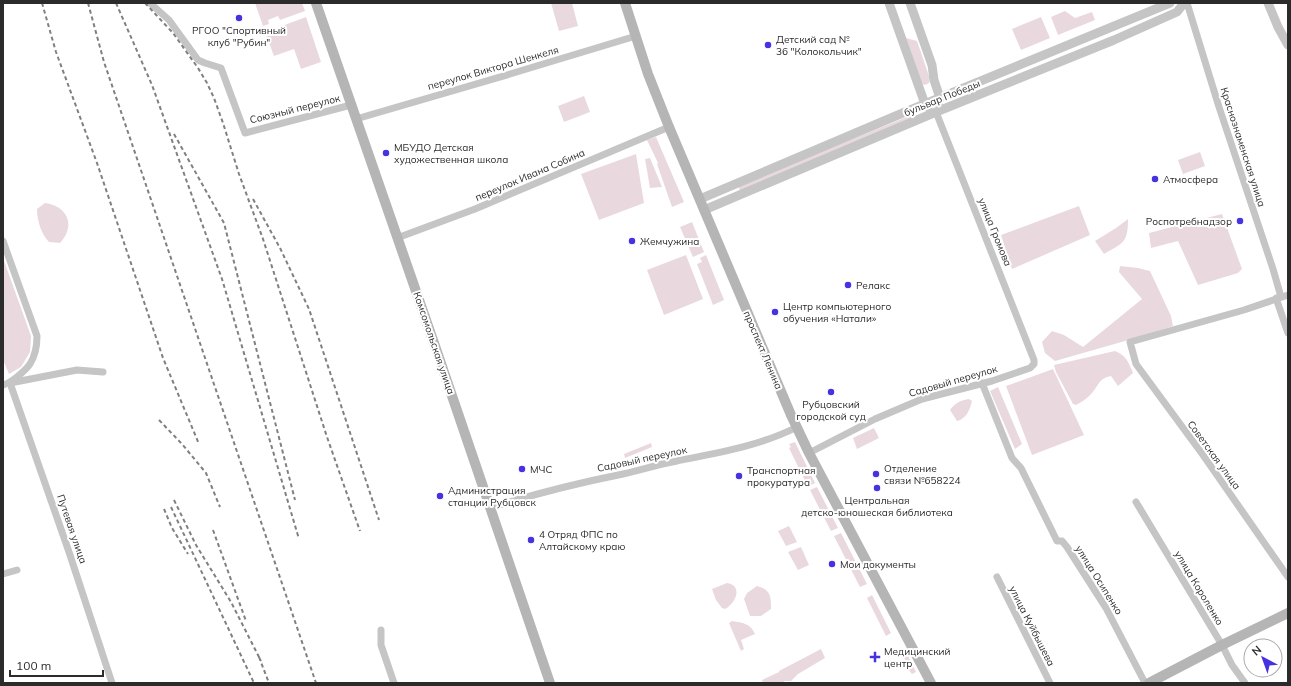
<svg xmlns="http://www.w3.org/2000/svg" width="1291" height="686" viewBox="0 0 1291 686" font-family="Mulish,sans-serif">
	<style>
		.green { fill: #e9d9de }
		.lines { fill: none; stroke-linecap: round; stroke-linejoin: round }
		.minor { stroke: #c5c5c5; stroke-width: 7 }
		.tertiary { stroke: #c5c5c5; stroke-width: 9 }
		.secondary { stroke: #b5b5b5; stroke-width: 10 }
		.rail { stroke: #808080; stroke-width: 2; stroke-dasharray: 4 3; stroke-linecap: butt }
		.poi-dot { fill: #4632de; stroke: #fff; stroke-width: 1.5 }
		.labels { text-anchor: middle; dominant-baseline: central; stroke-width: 4; stroke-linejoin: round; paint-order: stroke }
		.poi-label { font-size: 10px; fill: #2b2b2b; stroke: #fff; text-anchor: start }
		.street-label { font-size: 10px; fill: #2b2b2b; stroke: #fff }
	</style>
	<rect width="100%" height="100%" fill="#fff"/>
	<path class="green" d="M255,3H302L305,11L280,20L278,16L268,20L269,24L263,26Z
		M551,3H572L578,26L559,31Z
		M1065,11L1075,18L1092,12L1095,20L1058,35L1051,17Z
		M306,17L321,62L301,69L294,49L274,56L265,32L271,30L273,34L283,31L282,26Z
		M1041,17L1050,38L1021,50L1012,29Z
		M906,38L917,41L930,79L929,83L925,85L922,84Z
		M584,96L590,112L564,122L558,106Z
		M909,116L913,118L740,191L738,186Z
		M656,137L684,202L672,207L657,164L658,163L647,140Z
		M1200,152L1205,166L1183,174L1178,160Z
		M636,154L644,203L599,220L581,174Z
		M650,158L662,187L650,188L645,159Z
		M45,203C68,206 76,226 60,243L49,242C41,234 37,220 37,209Z
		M1079,206L1090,235L1012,269L1001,235Z
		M1222,214L1242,269L1238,273L1198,285L1178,241L1151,248L1149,233Z
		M1128,219C1128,243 1123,243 1104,254L1095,241L1116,228Z
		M692,222L704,252L693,257L680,227Z
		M686,255L703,299L664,315L647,270Z
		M706,255L724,300L713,305L697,264L702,262L700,258Z
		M3,258L31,336L30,352L21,367L9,374L3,360Z
		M1120,266L1138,268L1150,271L1171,316L1173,326L1139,337L1055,361L1045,353L1042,342L1052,331L1064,335L1083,347L1142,299L1119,272Z
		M1115,351C1126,355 1129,363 1133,373L1118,386L1111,376C1099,378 1099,385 1092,393C1088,398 1082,402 1076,405L1073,404L1056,372L1054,365Z
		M1053,369L1084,435L1032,455L1006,386Z
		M998,387L1022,444L1015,449L990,391Z
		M969,399L972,401C970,410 966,419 957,421L950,410C955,403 961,400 969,399Z
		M874,428L879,438L857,449L853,438Z
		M795,442L815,483L808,487L789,448L791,447L789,444Z
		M651,443L652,447L625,458L624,454Z
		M817,487L838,528L831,531L810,490Z
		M789,526L797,542L786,546L778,531Z
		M841,533L867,584L860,587L834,536Z
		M801,547L809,565L798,570L788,552Z
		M727,583C744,586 735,604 725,609L722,608L716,600L712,589Z
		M757,586C771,590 771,596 771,609L761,616H750L744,599L747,593Z
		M872,595L891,633L886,636L867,598Z
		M732,621C743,623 750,623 755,634L741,640L744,649L741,651L729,623Z
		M821,649L825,658L798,674L791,681H784V683H763L762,680L779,672L780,675L779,671Z
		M906,652L916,672L912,674L905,665L907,663L902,654Z"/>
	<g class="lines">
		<path class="minor" d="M150,3L169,20L198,60L205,63L221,68L245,133L351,105
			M1187,3L1219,107L1273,269L1281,297
			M356,119L510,74L636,36
			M397,238L475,209L669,127
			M3,241L37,336C37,345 35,356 30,364C25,371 11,383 3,385
			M1288,295L1244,310L1130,342L1136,364L1203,455L1288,577
			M1276,298L1288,333
			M103,372L77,370L10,383L69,552L112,683
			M982,383L1012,458L1021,468L1057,541H1062L1067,547L1106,608L1145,683
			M809,453L875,419L922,399L992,381L1030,368L1034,364V360L936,112
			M1136,502L1222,645L1232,665L1245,683
			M490,508C534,494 578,483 623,474C641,470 659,464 677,461C717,453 760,446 797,427
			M3,574L17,570
			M997,577L1050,683
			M381,630V645L394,683"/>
		<path class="tertiary" d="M889,3L925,104L928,107
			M910,3L932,65L934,80L940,98L938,103
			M1268,3L1278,27L1288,45
			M700,199L898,115L1170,3
			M704,210L936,112L1114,40L1177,12L1184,3"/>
		<path class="secondary" d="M316,3L435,346L550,683
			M625,3L648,74L669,127L791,415L809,453L931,683
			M1149,683L1222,645L1288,613"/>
		<path class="rail" d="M42,3L56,52L97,163L163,358L199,444
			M88,3L104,62L316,683
			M116,3L152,85L222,279L299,539
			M145,3L173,33L198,68L207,83L214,98L223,123L239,174L263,239L327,437L360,531
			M174,134L224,223L295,500
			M253,199L280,248L309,309L379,520
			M159,420L182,444L206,473L220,507
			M174,500L196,545L231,602L261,661
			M171,507L254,683
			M164,509L172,528L188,554
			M213,530L246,621
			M259,657L269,683"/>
	</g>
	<g class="poi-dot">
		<circle cx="239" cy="18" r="4"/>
		<circle cx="768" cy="45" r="4"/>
		<circle cx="386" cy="153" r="4"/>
		<circle cx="1155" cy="179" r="4"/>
		<circle cx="1240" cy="221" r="4"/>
		<circle cx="632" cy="241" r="4"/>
		<circle cx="848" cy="285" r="4"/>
		<circle cx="775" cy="312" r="4"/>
		<circle cx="831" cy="392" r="4"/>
		<circle cx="522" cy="469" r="4"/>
		<circle cx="876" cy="474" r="4"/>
		<circle cx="739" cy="476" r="4"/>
		<circle cx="877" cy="488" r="4"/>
		<circle cx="440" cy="496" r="4"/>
		<circle cx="531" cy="540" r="4"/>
		<circle cx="832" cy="564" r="4"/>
		<path d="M873 651h4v4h4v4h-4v4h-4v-4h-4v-4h4z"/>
	</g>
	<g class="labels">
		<g class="poi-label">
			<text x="239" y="30" text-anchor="middle">РГОО "Спортивный<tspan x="239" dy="12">клуб "Рубин"</tspan></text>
			<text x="776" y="39">Детский сад №<tspan x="776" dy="12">36 "Колокольчик"</tspan></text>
			<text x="394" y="147">МБУДО Детская<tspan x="394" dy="12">художественная школа</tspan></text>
			<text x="1163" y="179">Атмосфера</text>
			<text x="1232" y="221" text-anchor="end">Роспотребнадзор</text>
			<text x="640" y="241">Жемчужина</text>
			<text x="856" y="285">Релакс</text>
			<text x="783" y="306">Центр компьютерного<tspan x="783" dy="12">обучения «Натали»</tspan></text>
			<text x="831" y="404" text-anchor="middle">Рубцовский<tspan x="831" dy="12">городской суд</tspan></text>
			<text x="884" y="468">Отделение<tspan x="884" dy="12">связи №658224</tspan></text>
			<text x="530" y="469">МЧС</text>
			<text x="747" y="470">Транспортная<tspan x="747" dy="12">прокуратура</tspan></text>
			<text x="448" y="490">Администрация<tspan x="448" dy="12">станции Рубцовск</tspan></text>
			<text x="877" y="500" text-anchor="middle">Центральная<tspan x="877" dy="12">детско-юношеская библиотека</tspan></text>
			<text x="539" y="534">4 Отряд ФПС по<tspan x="539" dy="12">Алтайскому краю</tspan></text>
			<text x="840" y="564">Мои документы</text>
			<text x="884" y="651">Медицинский<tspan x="884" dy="12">центр</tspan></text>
		</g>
		<g class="street-label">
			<text transform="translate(493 68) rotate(-16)">переулок Виктора Шенкеля</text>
			<text transform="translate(942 98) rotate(-22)">бульвар Победы</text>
			<text transform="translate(295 109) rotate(-14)">Союзный переулок</text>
			<text transform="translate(1243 147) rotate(72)">Краснознаменская улица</text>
			<text transform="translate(530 175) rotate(-23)">переулок Ивана Собина</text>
			<text transform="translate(995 232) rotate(68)">улица Громова</text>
			<text transform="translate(434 343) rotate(71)">Комсомольская улица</text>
			<text transform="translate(763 350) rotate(67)">проспект Ленина</text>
			<text transform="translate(953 381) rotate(-16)">Садовый переулок</text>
			<text transform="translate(1214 455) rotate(54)">Советская улица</text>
			<text transform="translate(642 459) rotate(-12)">Садовый переулок</text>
			<text transform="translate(72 529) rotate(71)">Путевая улица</text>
			<text transform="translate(1099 580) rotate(58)">улица Осипенко</text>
			<text transform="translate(1199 588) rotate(59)">улица Короленко</text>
			<text transform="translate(1032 626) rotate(63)">улица Куйбышева</text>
		</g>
	</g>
	<rect width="1291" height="686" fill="none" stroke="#2b2b2b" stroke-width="8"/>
	<g transform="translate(1263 658) rotate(319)"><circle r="19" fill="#ffffff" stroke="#aaaaaa"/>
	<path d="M0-3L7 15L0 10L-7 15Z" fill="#4632de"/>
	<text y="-6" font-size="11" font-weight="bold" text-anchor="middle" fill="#2b2b2b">N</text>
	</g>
	<path d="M10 670v6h93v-6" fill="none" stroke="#2b2b2b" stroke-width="2"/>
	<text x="16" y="670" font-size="12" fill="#2b2b2b" stroke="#ffffff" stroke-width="3" paint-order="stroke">100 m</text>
</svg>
